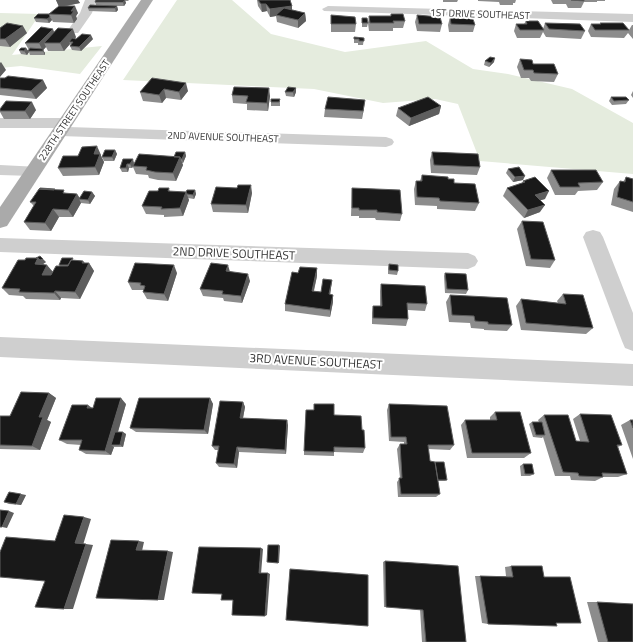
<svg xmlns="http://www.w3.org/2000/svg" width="633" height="642" viewBox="0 0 633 642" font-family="'Titillium Web',sans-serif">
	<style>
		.green { fill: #e5ecde }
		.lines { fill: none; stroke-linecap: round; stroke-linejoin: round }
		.minor { fill: #cfcfcf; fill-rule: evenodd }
		.major { fill: #aaa; fill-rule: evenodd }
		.wall { fill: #8c8c8c }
		.shaded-wall { fill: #5e5e5e }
		.building { fill: #191919; stroke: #5e5e5e }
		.labels { text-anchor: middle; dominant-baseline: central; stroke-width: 4; stroke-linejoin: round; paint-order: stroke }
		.far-street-label { font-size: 10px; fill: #323232; stroke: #fff }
		.street-label { font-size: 12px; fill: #323232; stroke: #fff }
	</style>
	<rect width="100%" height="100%" fill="#fff"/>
	<path class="green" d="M177,0H232L271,34L345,52L426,41L473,69L508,74L572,89L633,123V174L480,161L458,104L435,99L383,103L314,89L123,80Z
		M0,13L40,14L12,55L102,46L80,74L21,66L0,68Z"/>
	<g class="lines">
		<path class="minor" d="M85,0H99L95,3L92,13L78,33H70L68,30L80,13Z
			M328,6L633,14V22L324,11L322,9Z
			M0,118H64L69,120L72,123L68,127L386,137L392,139L394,142L392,145L386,147L60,136L55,134L52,131L55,128H0Z
			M0,165L39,167L41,171L39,175L33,176L0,175Z
			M593,230L600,232L603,237L633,313V351L625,348L622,341L583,237L586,232Z
			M0,238L468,253L475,256L478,261L475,266L468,269L0,252Z
			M0,337L633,364V386L0,357Z"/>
		<path class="major" d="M141,0H153L7,226L0,228V207Z"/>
	</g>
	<path class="wall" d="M56,0H78L80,3L67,6L78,13L76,16L77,19L74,23L53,22L52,20L49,23L36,22L34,18L50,14L59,6Z
		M96,0H129L128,1H125L126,3L124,6H108H117L118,10L116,12L89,11L88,8L96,5L95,2Z
		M257,0H291L290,1L292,6V10L305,13L306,21L298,28L277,22L276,16L270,17L267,11L262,12L258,6Z
		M443,0H458L457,2H443Z
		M478,0H516L515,3H513V5H500L499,2L478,1Z
		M551,0H605V1H597V2H584L581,8H568L566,4H553Z
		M391,14L405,21L403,28H393V31H369L368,23L369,16H391Z
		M331,15L356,24L355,32H331Z
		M417,15L442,24L440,32L417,31L415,22Z
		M459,16L475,25L473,32H449L448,25L450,17L459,18Z
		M362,18L368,23L367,27H362Z
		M526,21L543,29L545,23L585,31L581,39L546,37L543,32L540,38H517L514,31L516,24H524Z
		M600,23L629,30L632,25H633V39L628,33L624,38L591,37L588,31L591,24H600Z
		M0,28L27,33L10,47L0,46Z
		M54,32L76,37L75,39H93L81,51L72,50L70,46L71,45L70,44L64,51H48L46,47L43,50L45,53V55H30L29,52L27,55L21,54L19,50L26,48L28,51L29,50L25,43Z
		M354,37L364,38L363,45H358V43H354Z
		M520,59L533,64L558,74L554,82L531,81L529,78H521L517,67Z
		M485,61L494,62L489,67L484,65Z
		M0,78L43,80L47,88L36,99L0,95Z
		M152,78L188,91L181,100L166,98L162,103L143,101L140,92Z
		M633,91V98L631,95Z
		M285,92H296L294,97L286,96Z
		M232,95L270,96L268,111L247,110V104L233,103Z
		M611,97L629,100L626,104L612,105L609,101Z
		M280,99V106H271V102Z
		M441,106L439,114L409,126L396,116L398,108Z
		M364,108L362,119L324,117L325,109Z
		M0,109L36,110L30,119H4L0,112Z
		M115,150L117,154L114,161H104L102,157Z
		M185,152L186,156L183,163H182L183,165L176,181L158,180L149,178L148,175L136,174L133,167L132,168H129L128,172H122L120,168L123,159L134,163L174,157Z
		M432,152L480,167L477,175L431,173L430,160Z
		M101,155V156L104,162L99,175L63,176L58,168Z
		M508,169L523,180L513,182L506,173Z
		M551,170L603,182L597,190L578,191L575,195H555L547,178Z
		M422,175L448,179L479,203L475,211L437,209V206L415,205L414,189L416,181H420Z
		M626,177L633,179V212L611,205L614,189L620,181L623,182Z
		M523,181L545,199L540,200V212L524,218L503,196L507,188L522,183Z
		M169,188L170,192H186L195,190L196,194L194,199L188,198L189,200L183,216L164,217V215L146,214L142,206L158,191Z
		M352,188L402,214L400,221L376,220L375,218H359V216H351Z
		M55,189V190L66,193L77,194L80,198L92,192L95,196L90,204L81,203L73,217H59L51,231L30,230L24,222L34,206L30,202Z
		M252,193L248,213L213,212L211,204Z
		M522,221L555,260L550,268L526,266L517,229Z
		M25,260L46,262L43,264L53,272L60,266L59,265L74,260L83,261L85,263H89L94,271L80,299L61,298L60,300L26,299L23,296L9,295L2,288Z
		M389,264L398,271L397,275L388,274V268Z
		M229,271L250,281L242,303L224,301L223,298L203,296L200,289Z
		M177,273L168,301L147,299L143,292V290H132L128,282Z
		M445,273L468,290L466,294L445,293L444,276Z
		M317,276L314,291L321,292L332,280L330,295H333V302L330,317L285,311V304Z
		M381,284L427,304L425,311L408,310V319L406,326L372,324V313L373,306H380V291Z
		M563,294L593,328L586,334L521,330L516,306L521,299L558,303L557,301Z
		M450,295L512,325L507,331L484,330V329L471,328L470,323L449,322L446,302Z
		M49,393L56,398L47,420L51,422L40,450L0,449V416H10Z
		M210,398L213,404L208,434L136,432L130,428Z
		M243,402L245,407L243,418L288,425L286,454L239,452L237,468L219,467L216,463L218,450H215L212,446Z
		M126,404L118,432L126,434L123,447H114L111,455L86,454L79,450L81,445L67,444L59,440L92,408Z
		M389,404L454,445L450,450L428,449L430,461L447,480L445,481H438L440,494L436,497H398L397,482L400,478L397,449L400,444H404V442L389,441L387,410Z
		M495,412L531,453L524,458H467L461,425L465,420H490V417Z
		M580,414L622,445L618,447L627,474L618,477H603L595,481L571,480L570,476H555L543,437L542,438L533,437L529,424L532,422H539L538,420L544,415L576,441H580L573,419Z
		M334,415L362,430L365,448L363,453L334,452V456L304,455V451Z
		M630,420H633V459L621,425Z
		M523,464L534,474L530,476H521L520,466Z
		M26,495L21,505L9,504L4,502Z
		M385,561L466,642H422L420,609L384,607L383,562Z
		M511,566L544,577L556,623L488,624L482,623L475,576H506L505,567Z
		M587,602H597L633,642H598Z"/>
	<path class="shaded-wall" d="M56,0H78L80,3L59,7Z
		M125,0L126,3L124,6L123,2Z
		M261,4H266L267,11L262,12Z
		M75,6L78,13L76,16L77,19L74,23L71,15V11Z
		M117,6L118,10L116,12L115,8Z
		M292,6V14L276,15V16L270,17V9Z
		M305,13L306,21L298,28V20Z
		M50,17L52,20L49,23L47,19Z
		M23,26L27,33L10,47L5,39Z
		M53,29L56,37L44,43L46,47L43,50L45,53V55L39,43Z
		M73,29L76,37L72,42H69L70,44L64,51L60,43Z
		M91,35L93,39L81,51L79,47Z
		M26,48L29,52L27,55L24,51Z
		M495,58L494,62L489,67L491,63Z
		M1,62L6,70L0,77V63Z
		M43,80L47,88L36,99L31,91Z
		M186,83L188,91L181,100L179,92Z
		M269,88L270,96L268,111L267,103Z
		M296,88V92L294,97L293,92Z
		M164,89L166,98L162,103L159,95Z
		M365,100L364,108L362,119L363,111Z
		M32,102L36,110L30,119L25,111Z
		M441,106L439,114L409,126L411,118Z
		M97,146L101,155V156L104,162L99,175L95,167L94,154Z
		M115,150L117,154L114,161L112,157Z
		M185,152L186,156L183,163L182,159Z
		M180,157L183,165L176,181L173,173Z
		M133,159L134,163L132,168L130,164Z
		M127,164L129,168L128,172L126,168Z
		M525,176L523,180L513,182L515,177Z
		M251,185L252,193L248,213L246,205Z
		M195,190L196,194L194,199L193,195Z
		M549,191L545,199L531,203L535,195Z
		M92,192L95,196L90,204L88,200Z
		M186,192L189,200L183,216L180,208Z
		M77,194L80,199H79L81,203L73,217L68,210Z
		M545,205L540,212L524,218L528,210Z
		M53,209L59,217L51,231L45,223Z
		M38,258L43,259L46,262L43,264L45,266L35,264Z
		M83,261L87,267L89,263L94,271L80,299L75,292Z
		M47,265L53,272L48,282L42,275Z
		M174,265L177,273L168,301L164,294Z
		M228,265L230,272L226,271Z
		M317,268V276L312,298V291Z
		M248,274L250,281L242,303L241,296Z
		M332,280L331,288L329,302V294Z
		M55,291L61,298L60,300L54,293Z
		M333,295V302L330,317V310Z
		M49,393L56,398L47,420L51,422L40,450L32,446L39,417Z
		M121,398L126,404L114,445H111L114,447L111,455L105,451Z
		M210,398L213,404L208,434L204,430Z
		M243,402L245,407L242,423L240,418Z
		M88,405L95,410L87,408Z
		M287,420L288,425L286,454L285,450Z
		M123,432L126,434L123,447L120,445Z
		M237,447L239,452L237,468L234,464Z
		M21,494L26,495L21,505L16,504Z
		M9,511L14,513L7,528L2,527Z
		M84,517L91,519L83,545L75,543Z
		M139,541L144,542L142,551L136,550Z
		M86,544L93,545L73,609H64Z
		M279,545L280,546L279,563H278Z
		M261,548L263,549L261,574L259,573Z
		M168,551L173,552L164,600H158Z
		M268,573L270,574L267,615L265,616Z"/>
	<path class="building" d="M96,0H125L123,2H95Z
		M258,0H290L292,6L270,9L266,4H261Z
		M571,0H584V1Z
		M90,5L117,6L115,8H88Z
		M59,6H75L71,11H74L71,15L49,14Z
		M284,8L305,13L298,20L276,15Z
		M38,14H50H49L50,17L47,19L34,18Z
		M391,14H403L405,21H393L394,23H370L369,16H391Z
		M331,15L355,17L356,24H331Z
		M417,15L440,17L442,24H419Z
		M459,16H472L475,25L451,24L450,17L460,18Z
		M362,18H367L368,23H362Z
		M526,21H538L544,30H520L516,24H527Z
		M7,23L23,26L5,39H0V28Z
		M545,23L580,24L585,31L549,29Z
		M600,23H623L629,30H595L591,24H601Z
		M41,27L53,29L39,43H25Z
		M58,28L73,29L60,43H44Z
		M82,34L91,35L79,47L70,46L73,42H69L72,38L76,39Z
		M354,37L364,38V41H359V39H354Z
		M21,48H26L24,51L19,50Z
		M30,48L43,49V51H28Z
		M490,57L495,58L491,63L485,61Z
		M520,59L532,60L533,64H554L558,74L534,73L533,70H524Z
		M8,76L43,80L31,91L0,88V78H5Z
		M152,78L186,83L179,92L164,89L159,95L140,92Z
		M234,87L269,88L267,103L246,102L248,96L232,95Z
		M288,87L296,88L293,92H285Z
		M328,97L365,100L363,111L325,109Z
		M428,97L441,106L411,118L398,108Z
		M611,97H626L629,100L614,101Z
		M271,99H280L279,102H271Z
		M6,101L32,102L25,111H0V109Z
		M97,146L94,154H100L95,167L58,168L63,156H78L82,147Z
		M105,150H115L112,157H102Z
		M176,152H185L182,159H181L180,157H174Z
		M432,152L478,154L480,167L434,165Z
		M139,154L180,157L173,173L155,172L146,170L147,167L133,166Z
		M123,159H133L130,164H127L126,168H120Z
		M519,167L525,176L515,177L508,169Z
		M551,170H596L603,182L578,183L580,187H560Z
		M422,175L448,177V179H454V183L475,184L479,203L440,201L439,198L417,197L416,181H422Z
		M535,177L549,191L535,195L545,205L528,210L507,188L525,182L523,181Z
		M626,177L633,179V202L617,197L620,181L625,182Z
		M238,185H251L246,205L211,204L216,187L237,188Z
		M40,188L55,189L54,190L39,189Z
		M159,188H169L168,191L186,192L180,208L161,209L162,207L142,206L149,191H158Z
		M352,188L400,190L402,214L377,212V210H359V208H352Z
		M39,189L64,190L63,193L77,194L68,210L53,209L45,223L24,222L36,202H30Z
		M187,190H195L193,195L187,194L186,192Z
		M84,191L92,192L88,200L79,199Z
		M522,221L543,222L555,260L531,259Z
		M40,256L43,259L40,260L38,258H36Z
		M26,258H38L35,264L47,265L42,275H51L56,266H68L71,260L83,261L82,263H89L75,292L55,291L54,293L19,292L20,289L2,288L18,260H25Z
		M62,258H73L72,260H71L68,265H59Z
		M135,263L174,265L164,294L143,292L145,286L140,285L141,283L128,282Z
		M211,263L228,265L226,271L248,274L241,296L222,294L223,291L200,289Z
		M389,264L398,265V271L389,270Z
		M300,267L317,268L312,291L321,292L323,279L332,280L329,294L333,295L330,310L285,304L292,272L298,273Z
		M445,273L466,274L468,290L447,289Z
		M381,284L425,286L427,304L407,303L408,319L373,318V306H382Z
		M563,294L583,295L593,328L526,323L521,299L566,304Z
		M450,295L507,298L512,325L488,324V322L475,321L474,316L452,315Z
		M21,392L49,393L39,417H43L32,446L0,445V416H10Z
		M96,398H121L105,451L79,450L82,440H59L72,405H88L87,408H93Z
		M139,398H210L204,430L130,428Z
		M220,401L243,402L240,418L287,420L285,450L237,447L234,464L216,463L219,446H212Z
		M314,404H334V415L361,416L362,430H364L365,448L334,447V452L304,451L306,410H314Z
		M389,404L447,406L454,445H428L430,461L435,462L440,494H401L399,478H402L400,444H407L406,437H391Z
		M495,412H520L531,453H472L465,420H497Z
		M580,414L611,415L622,445H617L627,474L602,473L603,477L579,476L578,473L563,472L544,415H568L576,441L589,442Z
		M630,420H633V428Z
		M532,422H542L545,435H536Z
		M115,432H123L120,445H111Z
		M435,462H444L447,480H438Z
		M523,464H532L534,474H525Z
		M9,492L21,494L16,504L4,502Z
		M0,510L9,511L2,527H0Z
		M64,515L84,517L75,543L86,544L64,609L35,607L45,581L0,577V552L6,537L55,541Z
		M111,540L139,541L136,550L168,551L158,600L96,598Z
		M268,545H279L278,563L267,562Z
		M199,547L261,548L259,573H268L265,616L232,615L233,600H221L222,594L192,593Z
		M385,561L458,566L466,642H426L423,610L386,607Z
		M511,566H542L544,577H570L581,623H556L557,626L488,624L480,576L513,577Z
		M290,569L368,575V626L286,620Z
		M597,602L633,604V642H608Z"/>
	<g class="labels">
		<g class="far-street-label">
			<text transform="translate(480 14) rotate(2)">1ST DRIVE SOUTHEAST</text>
			<text transform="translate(74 110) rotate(-56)">228TH STREET SOUTHEAST</text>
			<text transform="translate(223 137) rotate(2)">2ND AVENUE SOUTHEAST</text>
		</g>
		<g class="street-label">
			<text transform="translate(234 253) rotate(2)">2ND DRIVE SOUTHEAST</text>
			<text transform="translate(316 361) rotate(3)">3RD AVENUE SOUTHEAST</text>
		</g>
	</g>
</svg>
